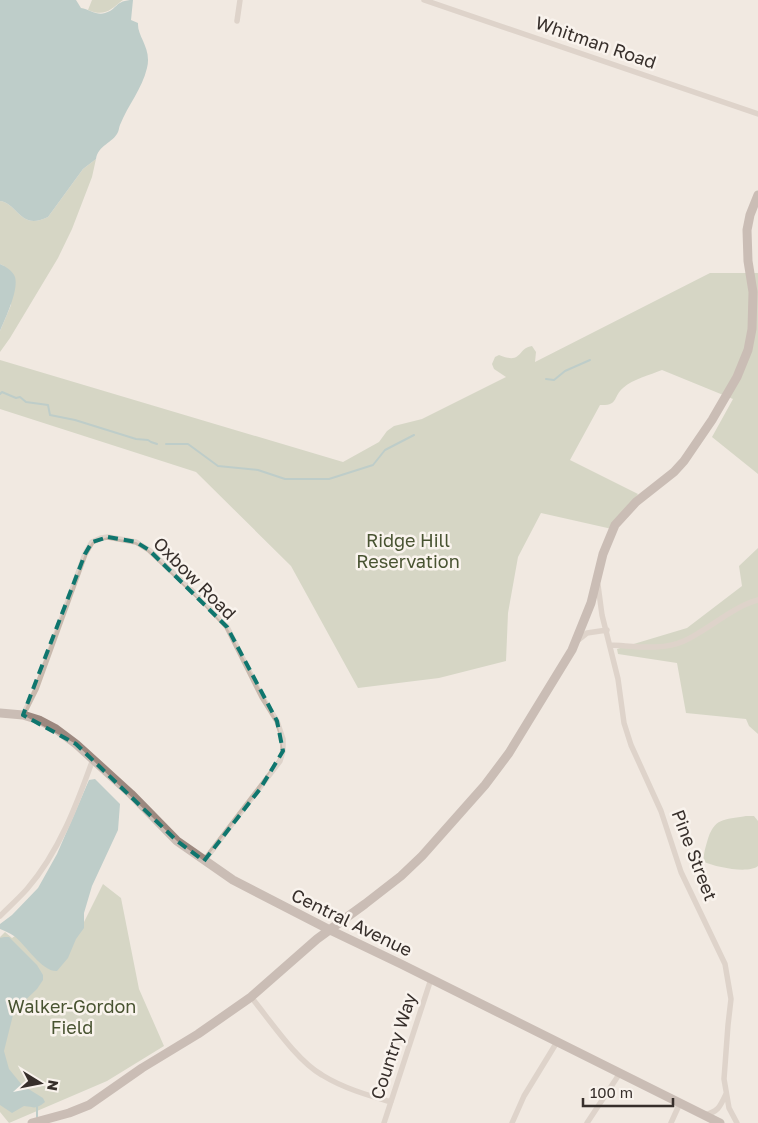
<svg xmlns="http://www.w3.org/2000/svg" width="758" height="1123" viewBox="0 0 758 1123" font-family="'Golos Text',sans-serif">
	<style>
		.green { fill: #b6bfa2 }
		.water { fill: #82abab }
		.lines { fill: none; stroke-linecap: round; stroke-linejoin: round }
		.stream { stroke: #82abab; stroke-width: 2 }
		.street { stroke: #c8b9ad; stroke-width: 5.5 }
		.secondary { stroke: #9c887f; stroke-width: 9 }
		.marked { fill: none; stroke: #0f766e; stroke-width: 4; stroke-dasharray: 10 6; stroke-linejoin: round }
		.labels { text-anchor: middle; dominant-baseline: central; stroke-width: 5; stroke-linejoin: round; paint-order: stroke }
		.street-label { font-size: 18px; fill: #372f2b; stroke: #f9f3ed }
		.park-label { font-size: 18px; fill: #485331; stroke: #f9f3ed }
	</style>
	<rect width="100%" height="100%" fill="#f1e9e1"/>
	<path class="green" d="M92,0H123C110,10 105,17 88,10Z
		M96,159L92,177L72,229L58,258L10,338L0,352V331L11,305L4,266L0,264V201C19,204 20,231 48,217L83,169Z
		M710,273H758V474L712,437L733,399L662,370C650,375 633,379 623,388C613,396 619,406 600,405L570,460L638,494L612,529L541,513L518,557L508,613L506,661L439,678L358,688L291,566L196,472L0,409V360L343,462L379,442L387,431L394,426L422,419L506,377L494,369L492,364L495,357L499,355C523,365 517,348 532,346L536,352L535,362Z
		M758,548V734L749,726L746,719L686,713L677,663L618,654L617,649L687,628L742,586L739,566Z
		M746,816H754L758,821V866C748,874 716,867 704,862C703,855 705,849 707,842C714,817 724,820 746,816Z
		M103,884L121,898L139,989L164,1046L107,1081L9,1123L0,1112V937L5,932L12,938L68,900L82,926Z"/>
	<path class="water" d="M0,0H76L81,8C89,9 97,16 105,13C117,10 115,0 133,0L131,20L138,23C137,37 152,48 147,68C142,89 128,105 120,125C119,127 119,130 118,132C113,143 98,145 96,159L83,169L48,217C20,231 19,204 0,201Z
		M0,264C5,266 13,271 15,277C19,290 5,319 0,331Z
		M95,779L120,804L118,830L92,886L84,913V928L76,939L68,958L57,971C42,972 26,945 14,936C10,933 5,931 0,929V924L12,915L38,888L57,854L89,780Z
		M4,937H9L37,965L43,975V980L37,989L14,1011L4,1051L9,1069L22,1085L43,1098L45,1102C35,1110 35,1107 24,1106L12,1113L0,1105V938Z"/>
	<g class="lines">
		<path class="stream" d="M546,379L554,380L565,371L590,360
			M0,394L2,392L16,398L20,397L26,402L48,405L50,415L75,420L136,439L148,440L151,442L157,444
			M166,444H188L218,466L258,470L285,479H329L373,465L385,450L414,435
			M37,1117V1107"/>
		<path class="street" d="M424,0L758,114
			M237,21L240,0
			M598,585L602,615L618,679L624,723L631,745L661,811L681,872L725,964L731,999L728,1025L724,1079L729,1108L737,1123
			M577,641L587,633L607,630
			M611,645C634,646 662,651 684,641C710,629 730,608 758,600
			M23,715L36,689L85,554L92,542L101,538L108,537L136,542L149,550L204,602L227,627L262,697L277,721L283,739V751L280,761L204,861
			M0,916C9,907 19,898 27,889C59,852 77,804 93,759
			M251,997C270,1020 296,1060 322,1075C343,1088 367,1095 391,1102
			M704,1115C718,1112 720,1107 726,1094
			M384,1123L431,979
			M512,1123L524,1096L557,1042
			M587,1123L620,1073
			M671,1123L680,1103"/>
		<path class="secondary" d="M0,713L23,715L39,720L56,729L76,744L131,794L177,841L233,880L330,930L401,964L720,1123
			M32,1123L69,1113L89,1105L142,1068L198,1034L251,997L317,939L365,904L401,876L422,856L485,785L509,753L572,650L591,603L603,554L615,525L636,502L674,472L684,461L712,420L737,377L748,350L752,329L753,292L748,261L747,230L750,215L758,195"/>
	</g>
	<path d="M0 0H758V1123H0ZM108,537L136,542L149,550L227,627L277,721L283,751L260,789L204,861L177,841L76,744L23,715L85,554L92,542Z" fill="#f1e9e1" fill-opacity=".55" fill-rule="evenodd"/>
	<path class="marked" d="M108,537L136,542L149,550L227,627L277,721L283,751L260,789L204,861L177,841L76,744L23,715L85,554L92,542Z"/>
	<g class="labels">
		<g class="street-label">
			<text transform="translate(596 42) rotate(19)">Whitman Road</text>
			<text transform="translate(195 578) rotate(45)">Oxbow Road</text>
			<text transform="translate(695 855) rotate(69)">Pine Street</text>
			<text transform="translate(352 922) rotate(26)">Central Avenue</text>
			<text transform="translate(393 1046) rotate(-72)">Country Way</text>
		</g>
		<g class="park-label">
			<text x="408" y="540">Ridge Hill<tspan x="408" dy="21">Reservation</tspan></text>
			<text x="72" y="1006">Walker-Gordon<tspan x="72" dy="21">Field</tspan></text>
		</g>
	</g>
	<g transform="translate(40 1083) rotate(100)" stroke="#f9f3ed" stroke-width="4" paint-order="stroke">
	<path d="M0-4L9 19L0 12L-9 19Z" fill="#372f2b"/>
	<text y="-8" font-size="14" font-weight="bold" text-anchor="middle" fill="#372f2b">N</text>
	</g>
	<path d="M583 1098v8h90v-8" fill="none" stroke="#372f2b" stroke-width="2.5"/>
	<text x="590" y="1098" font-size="15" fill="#372f2b" stroke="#f9f3ed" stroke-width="4" paint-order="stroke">100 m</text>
</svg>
